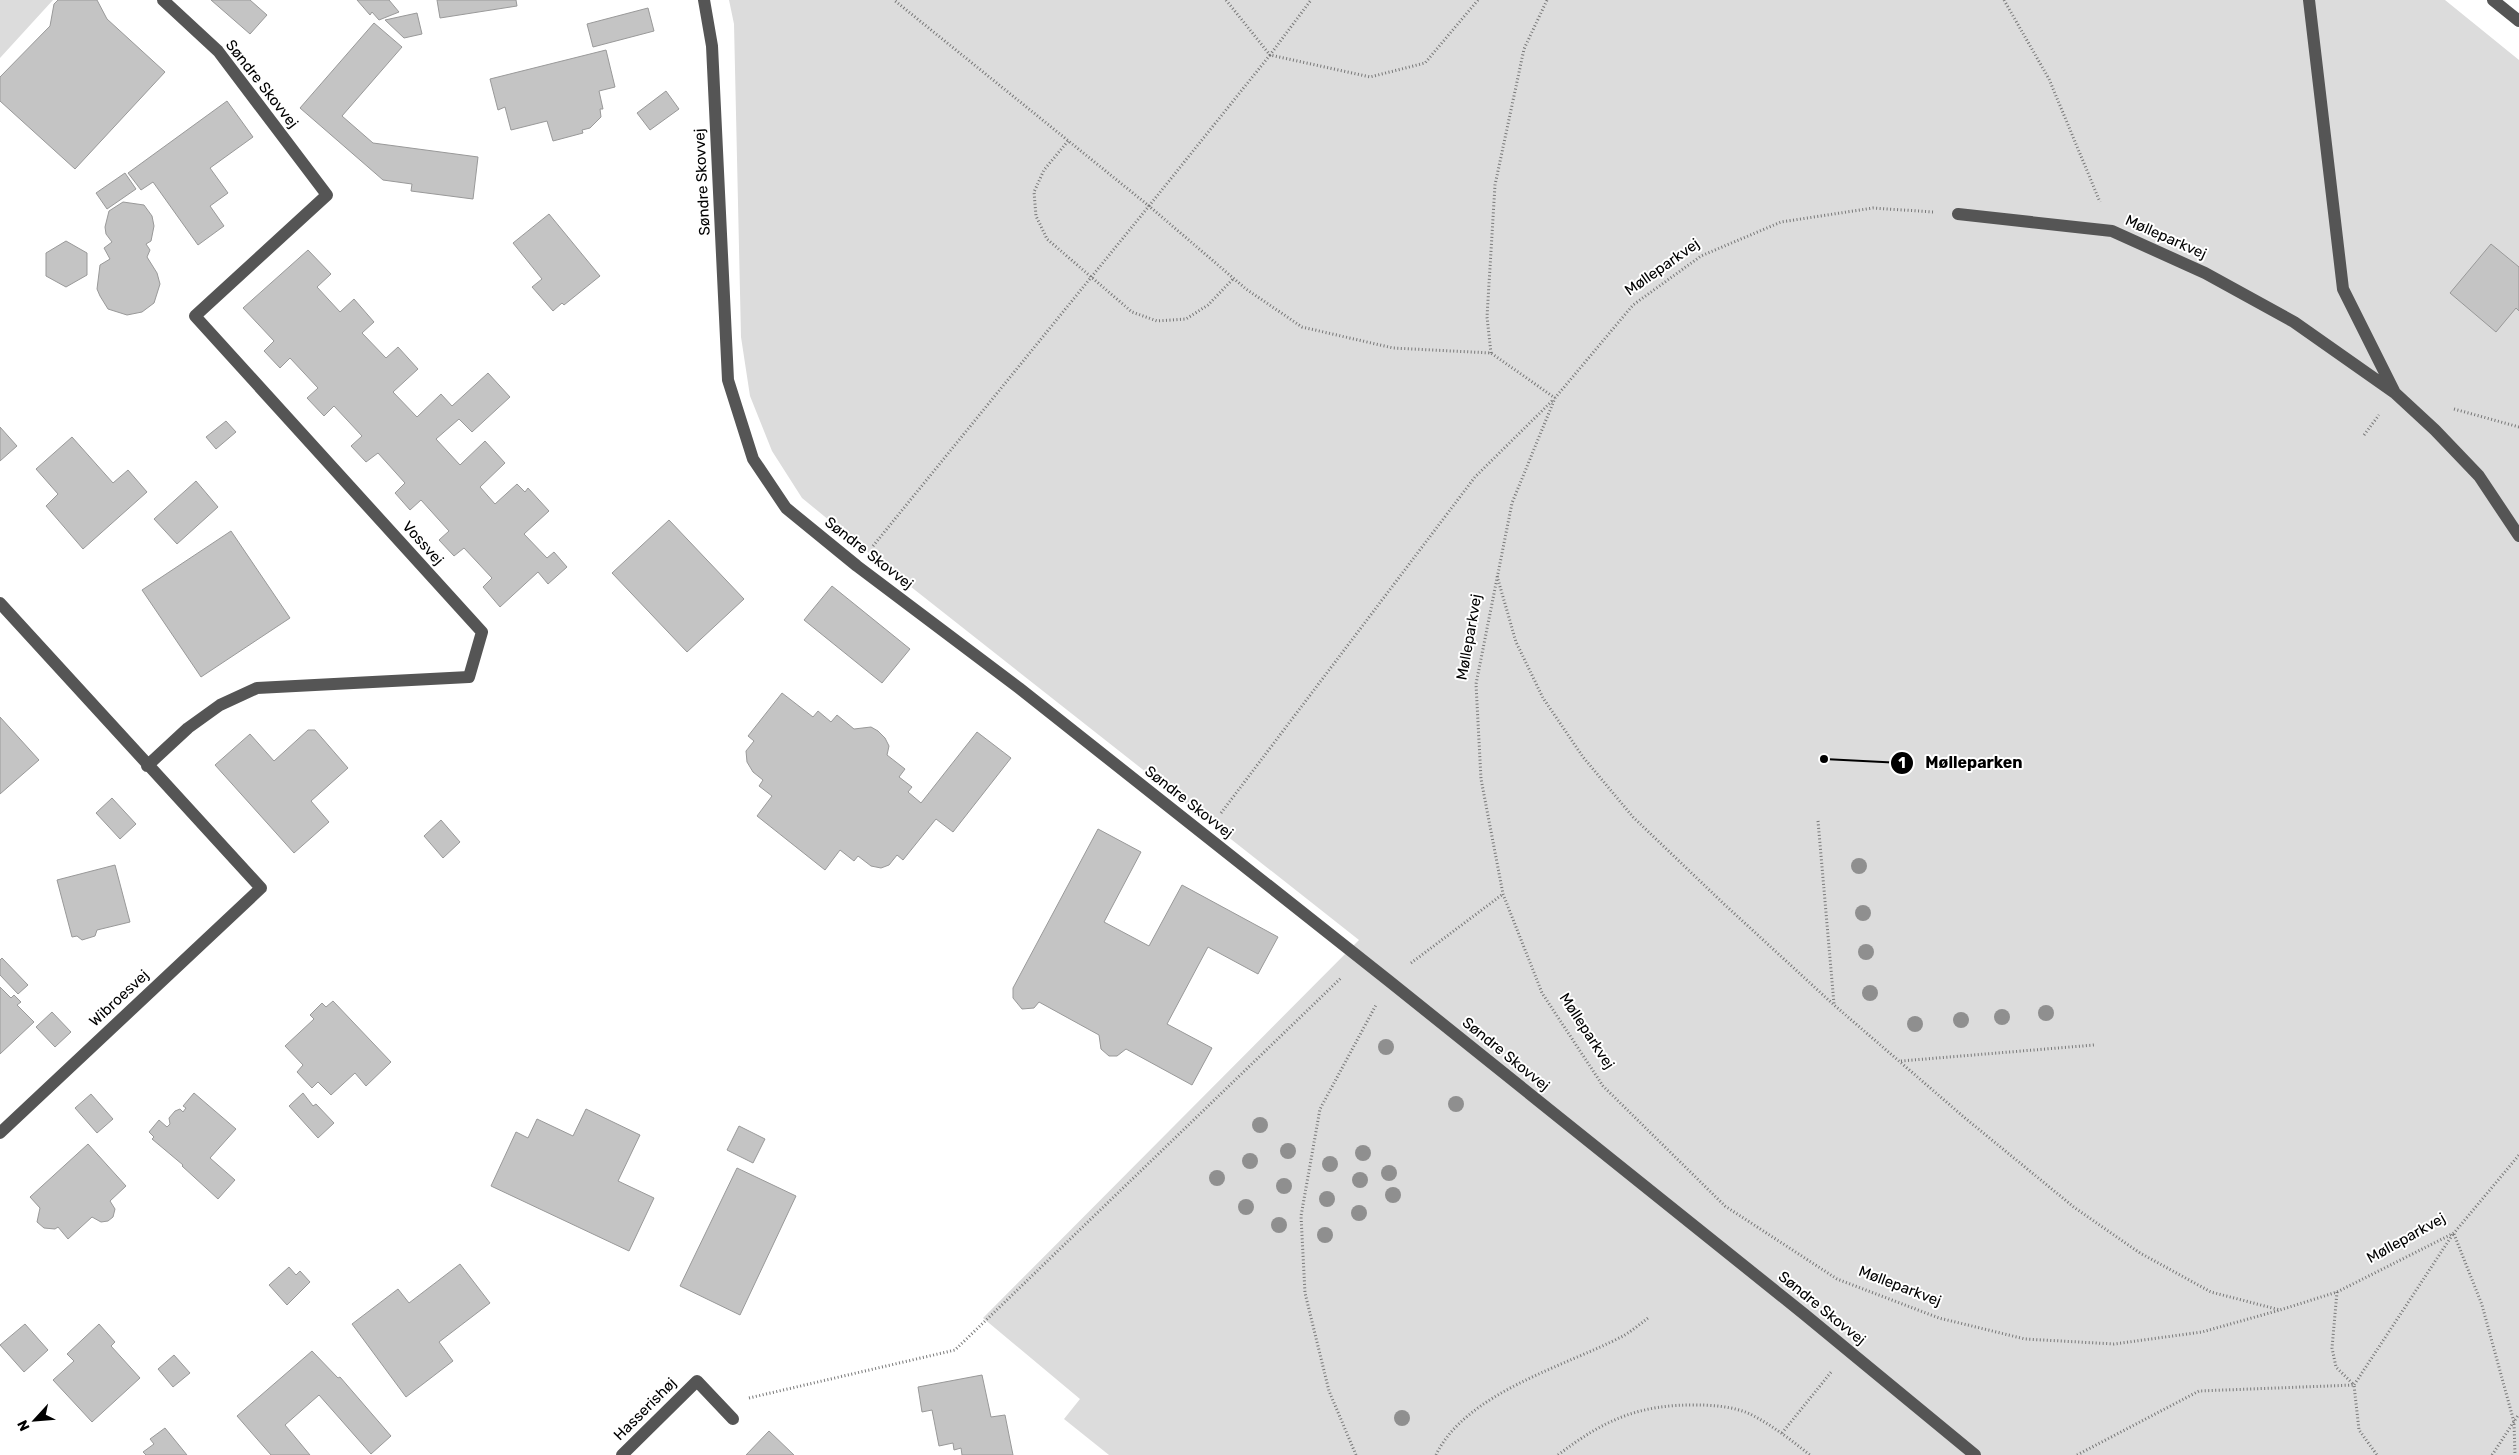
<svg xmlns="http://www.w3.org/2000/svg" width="2519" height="1455" viewBox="0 0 2519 1455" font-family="Rubik,sans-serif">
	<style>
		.green { fill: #dcdcdc }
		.building { fill: #c4c4c4; stroke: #999 }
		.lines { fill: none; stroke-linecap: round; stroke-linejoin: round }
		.path { stroke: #777; stroke-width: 3; stroke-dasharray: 1 2.5; stroke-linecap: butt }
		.minor { stroke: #555; stroke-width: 12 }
		.tree { fill: #8f8f8f }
		.labels { text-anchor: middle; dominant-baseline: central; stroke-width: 4; stroke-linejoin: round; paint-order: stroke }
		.street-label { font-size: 15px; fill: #000; stroke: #fff }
		.leader { fill: none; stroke: #000; stroke-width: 2 }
		.callout-dot { fill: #000; stroke: #fff; stroke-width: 2 }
		.mark-label { font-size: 15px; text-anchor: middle; font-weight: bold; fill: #fff }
		.callout-label { font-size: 16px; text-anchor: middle; font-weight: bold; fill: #000; stroke: #fff; stroke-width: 4; stroke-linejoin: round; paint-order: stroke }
	</style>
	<rect width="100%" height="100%" fill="#fff"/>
	<path class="green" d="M0,0H53L0,58Z
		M729,0H2445L2519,60V1455H1109L1064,1419L1080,1399L983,1318L1359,940L901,579L802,498L772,451L750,396L741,337L734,24Z"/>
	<path class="building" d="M58,0H97L107,19L165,72L75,169L0,101V77L50,26L54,4Z
		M211,0H250L267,15L250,34Z
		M357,0H389L399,12L379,20L372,12L370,15Z
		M437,0H516L517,6L440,18Z
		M648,8L654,31L593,47L587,24Z
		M417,13L422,34L404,38L385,20Z
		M374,23L402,47L342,116L373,143L478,157L473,199L411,191L412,184L383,180L300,108Z
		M606,50L615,87L599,91L603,109H600L601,117L590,128L582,130L583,133L553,141L547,121L511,130L505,107L498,110L490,79Z
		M666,91L679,109L650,130L637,113Z
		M227,101L253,137L210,168L228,193L210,206L224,226L198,245L153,182L141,190L128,173Z
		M125,173L136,189L107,209L96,193Z
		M123,202L144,205L152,216L154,226L151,241L146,244L150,250L147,257L157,273L160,284L154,303L142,312L127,315L108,309L100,296L97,289L100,265L110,259L104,248L112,242L106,234L105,227L109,211Z
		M549,214L600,276L564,305L562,303L553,311L532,287L542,279L513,243Z
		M66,241L87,253V275L66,287L46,276V253Z
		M2491,244L2519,267V311L2516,308L2496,332L2450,293Z
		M308,250L331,274L317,287L340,312L354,299L374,322L362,333L386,358L398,347L418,369L393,392L417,417L441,394L452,406L488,373L510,397L472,432L459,419L436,439L460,465L485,441L505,463L480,487L495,504L517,484L525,492L528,488L549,511L524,534L547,558L554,552L567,567L548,584L538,572L500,607L483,587L492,578L464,548L454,556L439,540L449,531L421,500L410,510L395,493L405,483L378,453L366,462L351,446L362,436L334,406L324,416L307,398L318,388L290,358L280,368L264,351L274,341L243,308Z
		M226,421L236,432L216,449L206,437Z
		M0,427L17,446L0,461Z
		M72,437L113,483L128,470L147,492L83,549L46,506L58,494L36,469Z
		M196,481L218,507L177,544L154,519Z
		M669,520L744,599L687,652L612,573Z
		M231,531L290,618L201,677L142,590Z
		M832,586L910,649L882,683L804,620Z
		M782,693L813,717L818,711L831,722L837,715L854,729L871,727L878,731L885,738L889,746L887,755L905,769L899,777L912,787L908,792L921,803L977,732L1011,758L953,832L936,819L903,860L897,855L889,865L881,868L871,866L858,856L854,861L840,850L825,870L757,816L772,796L759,786L763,780L753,772L747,762L746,751L754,741L748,736Z
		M0,717L39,760L0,794Z
		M308,730H315L348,768L311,801L329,822L294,853L215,765L250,734L274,761Z
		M112,798L136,824L120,839L96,813Z
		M441,820L460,842L443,858L424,836Z
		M1098,829L1141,852L1104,922L1149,946L1182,885L1278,937L1258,974L1208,947L1167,1024L1212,1048L1192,1085L1126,1049L1117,1056H1109L1101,1049L1099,1035L1039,1002L1034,1008L1022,1009L1013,998V988Z
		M115,865L130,922L97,930L95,936L82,940L77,936L72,937L57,880Z
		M2,958L28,985L18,994L0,975V960Z
		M0,987L11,998L14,995L21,1002L17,1005L34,1022L0,1054Z
		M333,1001L391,1062L366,1086L355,1073L331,1095L318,1082L312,1088L297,1072L303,1065L285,1046L314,1019L310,1015L322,1003L326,1007Z
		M52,1012L71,1032L55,1047L36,1027Z
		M194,1093L236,1129L210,1158L235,1180L218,1199L182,1166L183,1165L152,1139L154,1137L149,1132L159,1120L167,1127L170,1124L169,1118L175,1111L180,1109L183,1112L186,1108L183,1106Z
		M303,1093L313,1106L316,1104L334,1123L318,1138L289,1106Z
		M91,1094L113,1119L97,1133L75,1108Z
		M586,1109L640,1135L618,1181L654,1198L629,1251L491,1186L516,1132L528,1138L537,1119L573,1136Z
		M739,1126L765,1139L753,1163L727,1150Z
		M88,1144L126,1186L110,1201L115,1209L113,1217L108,1221L101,1222L92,1217L68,1239L58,1227L55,1229L44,1228L37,1222L40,1208L30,1197Z
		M737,1168L796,1196L740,1315L680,1286Z
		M460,1264L490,1303L439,1342L453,1361L406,1397L352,1324L398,1289L409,1303Z
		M289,1267L296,1275L300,1271L310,1282L287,1305L269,1285Z
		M25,1324L48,1350L24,1372L0,1345Z
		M99,1324L115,1342L111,1346L140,1378L92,1422L53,1380L74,1361L67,1354Z
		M312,1351L338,1378L340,1377L391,1436L371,1454L319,1395L285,1425L310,1455H271L237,1416Z
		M174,1355L190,1373L173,1387L158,1369Z
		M982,1375L991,1417L1005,1415L1013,1455H962L961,1448L954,1450L953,1443L939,1446L932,1410L922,1412L918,1387Z
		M165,1428L187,1455H146L143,1452L154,1444L150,1439Z
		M769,1431L794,1455H746Z"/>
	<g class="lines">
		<path class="path" d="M1226,0L1270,55L1311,0
			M1478,0L1425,63L1370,77L1270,55L1149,206L1246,289L1302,327L1393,348L1491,353L1555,398
			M2004,0L2049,79L2100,202
			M1068,141L1044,170L1034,192L1036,216L1047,239L1132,312L1157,321L1186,319L1208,305L1234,278
			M1933,212L1873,208L1781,222L1701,256L1633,305L1555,398L1512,503L1476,684L1481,779L1503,894L1542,993L1603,1086L1725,1206L1837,1279L1939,1318L2025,1339L2114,1344L2202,1332L2280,1310
			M1491,353L1487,317L1495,185L1524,49L1547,0
			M2454,409L2519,427
			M2364,435L2379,415
			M873,546L1149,206L894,0
			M1497,576L1516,642L1543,698L1583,757L1633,817L1724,904L1834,1005L1965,1118L2075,1208L2140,1253L2211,1292L2280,1310L2337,1292L2454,1233L2519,1155
			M1221,813L1475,477L1553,400
			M1818,821L1834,1004
			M1411,963L1503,894
			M1901,1061L2094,1045
			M2454,1234L2482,1305L2514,1422L2515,1455
			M2337,1292L2332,1348L2336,1367L2354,1385L2453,1234
			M749,1398L955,1350L1342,977
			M1782,1433L1832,1371
			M1356,1455L1329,1391L1305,1293L1301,1216L1320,1109L1376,1005
			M1436,1455C1465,1393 1566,1366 1623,1336C1632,1331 1640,1324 1648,1318
			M1558,1455C1604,1420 1639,1404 1698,1405C1714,1405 1735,1407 1750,1414C1772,1425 1791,1440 1810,1455
			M2077,1455L2199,1391L2354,1385L2359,1430L2377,1455
			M2492,1455L2519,1414"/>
		<path class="minor" d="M704,0L712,46L728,380L753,459L786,508L857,566L1019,688L1389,981L1804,1314L1975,1455
			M2309,0L2343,289L2394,391
			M2493,0L2519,21
			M1958,214L2112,231L2205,273L2294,322L2395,393L2435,430L2479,476L2519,536
			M0,603L261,888L0,1133
			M147,766L188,728L220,705L257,688L469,677L482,632L195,316L327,195L218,51L163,0
			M622,1455L697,1381L733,1419"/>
	</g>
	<g class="tree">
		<circle cx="1859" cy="866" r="8"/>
		<circle cx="1863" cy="913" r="8"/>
		<circle cx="1866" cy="952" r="8"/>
		<circle cx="1870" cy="993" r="8"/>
		<circle cx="2046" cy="1013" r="8"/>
		<circle cx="2002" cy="1017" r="8"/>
		<circle cx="1961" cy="1020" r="8"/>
		<circle cx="1915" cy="1024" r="8"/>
		<circle cx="1386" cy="1047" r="8"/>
		<circle cx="1456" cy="1104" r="8"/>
		<circle cx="1260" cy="1125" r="8"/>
		<circle cx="1288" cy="1151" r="8"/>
		<circle cx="1363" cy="1153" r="8"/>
		<circle cx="1250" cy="1161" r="8"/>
		<circle cx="1330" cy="1164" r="8"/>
		<circle cx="1389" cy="1173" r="8"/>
		<circle cx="1217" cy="1178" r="8"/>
		<circle cx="1360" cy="1180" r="8"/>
		<circle cx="1284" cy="1186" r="8"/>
		<circle cx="1393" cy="1195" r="8"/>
		<circle cx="1327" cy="1199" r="8"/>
		<circle cx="1246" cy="1207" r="8"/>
		<circle cx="1359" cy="1213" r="8"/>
		<circle cx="1279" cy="1225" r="8"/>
		<circle cx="1325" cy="1235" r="8"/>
		<circle cx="1402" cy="1418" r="8"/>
	</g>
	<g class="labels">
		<g class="street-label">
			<text transform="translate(262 84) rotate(52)">Søndre Skovvej</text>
			<text transform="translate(702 182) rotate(-93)">Søndre Skovvej</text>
			<text transform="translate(2166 237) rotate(24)">Mølleparkvej</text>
			<text transform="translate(1662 267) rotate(-35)">Mølleparkvej</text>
			<text transform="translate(423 543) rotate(48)">Vossvej</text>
			<text transform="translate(869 553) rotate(38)">Søndre Skovvej</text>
			<text transform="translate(1469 637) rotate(-80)">Mølleparkvej</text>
			<text transform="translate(1189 802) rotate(38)">Søndre Skovvej</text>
			<text transform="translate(119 998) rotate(-43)">Wibroesvej</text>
			<text transform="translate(1587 1031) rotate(57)">Mølleparkvej</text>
			<text transform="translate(1506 1054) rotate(39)">Søndre Skovvej</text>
			<text transform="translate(2406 1238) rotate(-29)">Mølleparkvej</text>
			<text transform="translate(1900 1286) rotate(21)">Mølleparkvej</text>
			<text transform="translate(1822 1308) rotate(39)">Søndre Skovvej</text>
			<text transform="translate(645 1409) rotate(-45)">Hasserishøj</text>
		</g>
	</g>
	<path class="leader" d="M1824 759L1902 763"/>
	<g class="callout-dot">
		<circle cx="1824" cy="759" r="5"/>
		<circle cx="1902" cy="763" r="12"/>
	</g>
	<g class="mark-label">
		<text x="1902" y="768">1</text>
	</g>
	<g class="callout-label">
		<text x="1974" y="768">Mølleparken</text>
	</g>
	<g transform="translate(35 1420) rotate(244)" stroke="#ffffff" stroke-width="4" paint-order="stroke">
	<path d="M0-4L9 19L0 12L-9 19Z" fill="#000000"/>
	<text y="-8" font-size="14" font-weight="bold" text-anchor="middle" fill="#000000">N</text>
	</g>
</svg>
